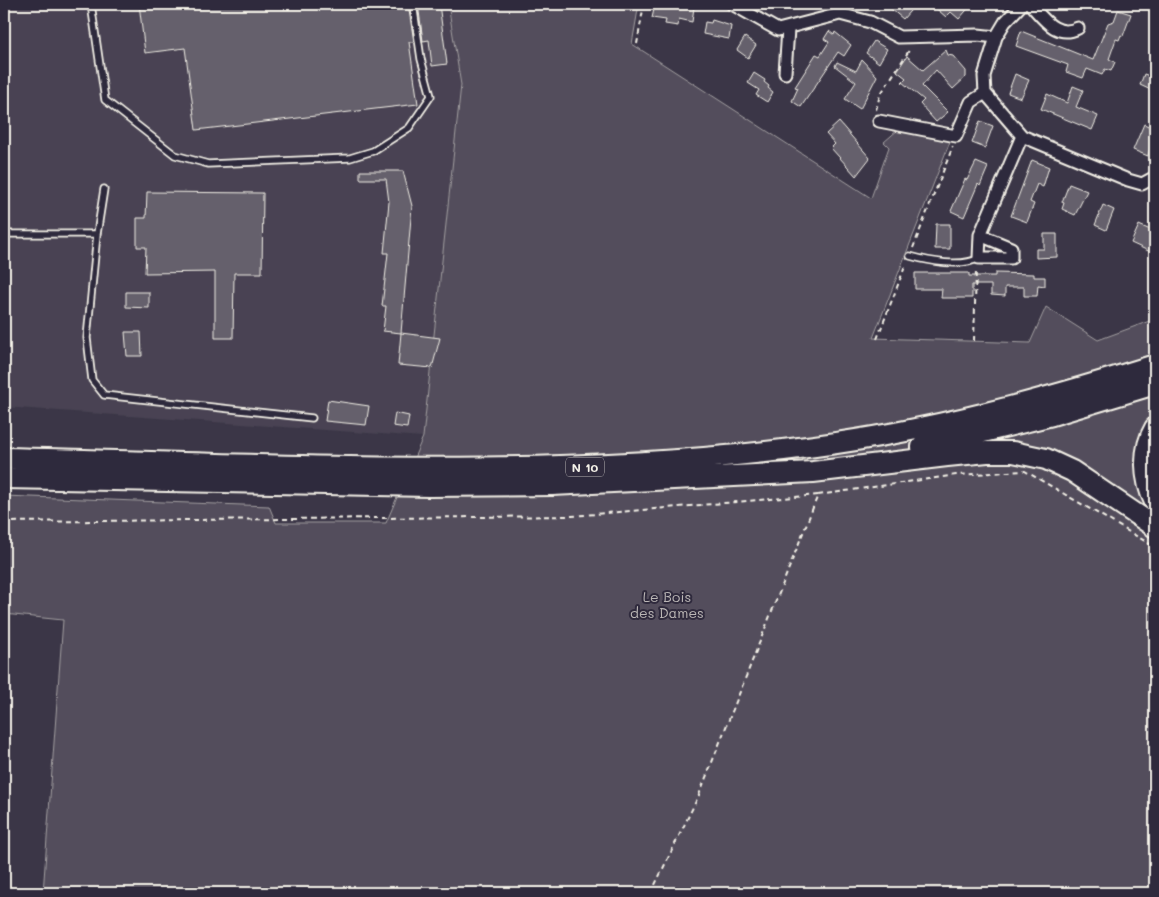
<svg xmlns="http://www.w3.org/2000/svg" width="1159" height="897" viewBox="0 0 1159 897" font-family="Mali,sans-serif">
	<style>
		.built { fill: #484352 }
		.green { fill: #534e5c; stroke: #a4a0a2 }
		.building { fill: #65616c; stroke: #f4f1e8 }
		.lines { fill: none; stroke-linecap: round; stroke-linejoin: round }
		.service-casing { stroke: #f4f1e8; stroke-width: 9 }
		.minor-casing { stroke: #f4f1e8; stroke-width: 15 }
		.trunk-casing { stroke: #f4f1e8; stroke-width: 24 }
		.path { stroke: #f4f1e8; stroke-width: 2; stroke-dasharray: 5 4; stroke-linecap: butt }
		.service { stroke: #2f2a3d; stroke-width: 5.5 }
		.minor { stroke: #2f2a3d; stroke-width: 11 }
		.trunk { stroke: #2f2a3d; stroke-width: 20 }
		.labels { text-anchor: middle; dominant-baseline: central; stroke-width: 4; stroke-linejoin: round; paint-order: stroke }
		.shield { fill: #2f2a3d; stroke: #b9b5b5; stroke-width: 1 }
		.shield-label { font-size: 12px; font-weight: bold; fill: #f4f1e8 }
		.park-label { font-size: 14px; fill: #bcb8b7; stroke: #2f2a3d }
	</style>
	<rect width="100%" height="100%" fill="#3b3647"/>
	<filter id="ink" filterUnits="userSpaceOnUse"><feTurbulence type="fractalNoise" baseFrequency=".02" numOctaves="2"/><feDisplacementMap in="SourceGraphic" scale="10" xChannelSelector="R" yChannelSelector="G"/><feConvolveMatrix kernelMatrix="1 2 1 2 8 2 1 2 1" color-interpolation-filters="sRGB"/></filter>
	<g filter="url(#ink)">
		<path class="built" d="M4,4H448L461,85L423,437L4,407Z"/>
		<path class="green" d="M448,4H639L632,44L871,198L889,147L884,142L899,129L951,139L873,338L1030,343L1046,307L1098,340L1155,319V893H43L63,620L4,614V496L269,506L276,523H386L423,437L461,85Z"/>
		<path class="building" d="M139,4H408L414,42H409L418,104L196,130L185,48L145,53Z
			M418,4H439L447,64L432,66L429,40L423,41Z
			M662,4L694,7L692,22L679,19L678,26L665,24L666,20L652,18L655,5L661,7Z
			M885,4H916L903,19Z
			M931,4H972L959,19L951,12L946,17Z
			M1118,10L1131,14L1123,36L1121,35L1119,40L1116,39L1109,59L1115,62L1111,71L1105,69L1102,75L1087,69L1083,78L1066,72L1068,65L1016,46L1021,31L1093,60L1108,23L1114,21Z
			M712,20L731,26L729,39L703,34L705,22L711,23Z
			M829,31L834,35L835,32L851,45L844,56L838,52L801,107L792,101L798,88L795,87L816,54L820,56L829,42L824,39Z
			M745,37L756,45L748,58L737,50Z
			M874,41L887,49L879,63L866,53Z
			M946,50L948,55L953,56L966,71V77L953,89L936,70L922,86L948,112L936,122L920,104L924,100L902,82L906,78L897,71L907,56L923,70Z
			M862,60L877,76L860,109L845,99L856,82L835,66L837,62L856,71Z
			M754,73L765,80L764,82L769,86L768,88L773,92L767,102L756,95L759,90L748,83Z
			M1015,74L1029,80L1021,98L1008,93Z
			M1144,74L1155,78V92L1140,85Z
			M1073,86L1083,90L1076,107L1098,116L1092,130L1041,109L1047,94L1067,103Z
			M980,121L993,126L985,148L972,143Z
			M839,122L870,158L856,176L831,148L835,144L826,134Z
			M1144,124L1155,129L1148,156L1133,150Z
			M1032,160L1049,167L1043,187L1037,184L1030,202L1034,204L1027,222L1011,216Z
			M976,162L988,167L980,186L978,184L964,217L951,211L965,179L967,180Z
			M360,171H403L412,206L401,333L383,331L386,306H382L388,253H384L389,202L386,179H360Z
			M1069,184L1087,191L1075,215L1062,209L1064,203L1062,202Z
			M147,192L263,193L262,273H234L233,338H215V272L145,273L146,247H137V218H146Z
			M1103,205L1114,210L1106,230L1095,225Z
			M936,224H950V249H935Z
			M1139,225L1155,232V254L1131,243Z
			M1044,234H1057V257L1036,258V249H1044Z
			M915,273H969V276H995V273L1034,274V277H1045V286L1038,285L1037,296H1024V287H1005V296L991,295V285H972V298H941L942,289H915Z
			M126,292H149V308L126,307Z
			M125,332H141L142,356H127Z
			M401,333L440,338L432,368L398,365Z
			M328,400L369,406L366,425L325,421Z
			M395,413L409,416L407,428L393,426Z"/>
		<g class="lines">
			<defs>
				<path id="service" d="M91,4L105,100L175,155L208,164L350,158L373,151L409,128L431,96L421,59L413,4
					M104,189L97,234L87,338L92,380L104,395L312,418
					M4,234H97
					M910,256C928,261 962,268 979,258"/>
				<path id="minor" d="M732,4L778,30L840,14L870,22L899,37L978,35L996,37
					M1022,4L1005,22L996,37L984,76L985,93L1022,136L1128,180L1142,184L1155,177
					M1030,4C1043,18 1056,39 1078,28
					M785,73L788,29
					M879,121L956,136L971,102L985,93
					M980,235L1011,248V258H979L980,235L1022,136"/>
				<path id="trunk" d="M1155,428C1142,450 1144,480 1155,502
					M922,447L1052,415L1155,384
					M4,458C274,464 546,482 815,446C930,431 1044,400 1155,365
					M4,478L429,486L552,485L813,472L947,456L987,452H1013L1046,459L1072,471L1155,527"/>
			</defs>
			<use href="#service" class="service-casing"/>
			<use href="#minor" class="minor-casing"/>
			<use href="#trunk" class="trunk-casing"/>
			<path class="path" d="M637,44L644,4
				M876,110L880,95L910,49
				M913,248L953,146
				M877,339L906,264
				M974,341L976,269
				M4,522L572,516L818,495
				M651,893L699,795L818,495L956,475L1025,471L1155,547"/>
			<use href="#service" class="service"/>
			<use href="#minor" class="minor"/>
			<use href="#trunk" class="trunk"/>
		</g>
	</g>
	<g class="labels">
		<rect class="shield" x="566" y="457.5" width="38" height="19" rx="4"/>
		<g class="shield-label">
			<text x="585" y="467">N 10</text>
		</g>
		<g class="park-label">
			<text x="667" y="596">Le Bois<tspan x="667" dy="16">des Dames</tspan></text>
		</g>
	</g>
	<rect width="1159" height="897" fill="none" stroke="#2f2a3d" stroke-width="20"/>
	<rect x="10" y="10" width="1139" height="877" fill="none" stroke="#f4f1e8" stroke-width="2" filter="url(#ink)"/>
</svg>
